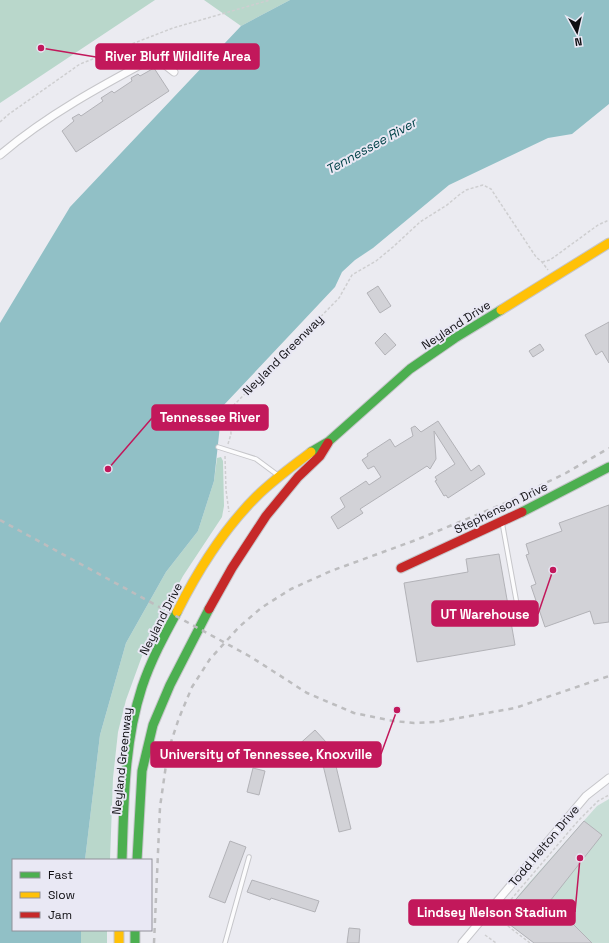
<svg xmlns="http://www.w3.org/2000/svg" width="609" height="943" viewBox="0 0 609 943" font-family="'Space Grotesk',sans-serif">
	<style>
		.green { fill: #c8ded6 }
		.forest { fill: #b9d7cb }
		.water { fill: #91c0c6 }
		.building { fill: #d2d2d7; stroke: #b2b2b7 }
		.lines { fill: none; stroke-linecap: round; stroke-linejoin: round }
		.lane-casing { stroke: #c6c6ca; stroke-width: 5.5 }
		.street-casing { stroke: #c6c6ca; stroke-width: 9 }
		.fast-casing { stroke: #c6c6ca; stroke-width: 11 }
		.slow-casing { stroke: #c6c6ca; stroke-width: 11 }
		.jam-casing { stroke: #c6c6ca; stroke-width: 11 }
		.path { stroke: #ceced0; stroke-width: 1.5; stroke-dasharray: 3 2; stroke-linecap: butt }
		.lane { stroke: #fcfcfd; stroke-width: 3.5 }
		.street { stroke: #fcfcfd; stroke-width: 7 }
		.fast { stroke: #4caf50; stroke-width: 9 }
		.slow { stroke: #ffc107; stroke-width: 9 }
		.jam { stroke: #c62828; stroke-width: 9 }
		.rail { stroke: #bdbdbf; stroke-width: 2.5; stroke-dasharray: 5 5; stroke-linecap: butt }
		.labels { text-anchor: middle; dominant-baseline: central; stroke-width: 4; stroke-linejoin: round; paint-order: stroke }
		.street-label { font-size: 12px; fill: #0f0e12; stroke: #e9e8f4 }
		.water-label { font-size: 13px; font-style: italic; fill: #004248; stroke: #e9e8f4 }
		.leader { fill: none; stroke: #c2185b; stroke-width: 1.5 }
		.callout-dot { fill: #c2185b; stroke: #e9e8f4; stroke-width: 1.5 }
		.callout { fill: #c2185b; stroke: #c2185b; stroke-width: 1.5 }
		.callout-label { font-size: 13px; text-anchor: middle; font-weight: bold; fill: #fff }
	</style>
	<rect width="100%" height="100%" fill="#ebebf1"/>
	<path class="green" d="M609,799V943H534L505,921L504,913L528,884L597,806Z"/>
	<path class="forest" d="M0,0H155L0,103Z
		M204,0H290L241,26Z
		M221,457L223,461L224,506L222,517L183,576L168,604L142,656L126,700L118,732L113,778L110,860H85L100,735L126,643L166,572L198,531L214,481L217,458Z
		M81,930H107V943H81Z"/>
	<path class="water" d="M290,0H609V104L572,134L548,138L449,185L373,248L355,260L342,272L335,287L222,407L214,481L198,531L166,572L126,643L100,735L85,860H13V930H81V943H0V323L70,207L241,26Z"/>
	<path class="building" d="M154,68L169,91L76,152L62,131L74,121L72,118L79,114L81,116L103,101L101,98L112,91L114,93L132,81L131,78L138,74L140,76Z
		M378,286L391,306L380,313L367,293Z
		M609,322V363L602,351L596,355L585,335Z
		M385,333L396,345L385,355L375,343Z
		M540,344L544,350L533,357L529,351Z
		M438,421L471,471L479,465L485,474L448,498L446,495L444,496L435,481L437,480L435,477L455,464L434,431L436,459L430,469L427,466L360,509L363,513L338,529L331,517L345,507L340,498L366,481L369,485L381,477L374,466L368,469L362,460L368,456L367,454L390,439L395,447L413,436L411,428L415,426L421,432Z
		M609,505V622L594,624L590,611L545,627L531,586L536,584L526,555L529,554L526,544L562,531L559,523Z
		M499,554L515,645L417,662L404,583L468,572L466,559Z
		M315,730L326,742L311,755L306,750L301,755L295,748Z
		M335,762L351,829L339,832L323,765Z
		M253,768L265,771L259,795L247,792Z
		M584,821L602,835L550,901L592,943H534L505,921L504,913Z
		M230,841L246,847L225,903L209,897Z
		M252,880L319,901L315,912L271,898L270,900L247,892Z
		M349,928L360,929L359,943H347Z"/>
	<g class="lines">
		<defs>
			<path id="lane" d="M218,447L256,459L279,476
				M502,522L518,610
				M225,943L249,857"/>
			<path id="street" d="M0,155C47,115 101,86 155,57L174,72
				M462,943L586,796L609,778"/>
			<path id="fast" d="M311,452L328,442L410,369L455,338L501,310
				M522,512L609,467
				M122,860C124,802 124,742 142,687C151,660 164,636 177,612
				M137,860L142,771L153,725L170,685L209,609
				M135,930V943"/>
			<path id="slow" d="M501,310L609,243
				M177,612C198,570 223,530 256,497C273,480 293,466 311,452
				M119,930V943"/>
			<path id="jam" d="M401,568L522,512
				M209,609L232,568L266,516L298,477L320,456L328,443"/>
		</defs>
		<use href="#lane" class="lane-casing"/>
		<use href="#street" class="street-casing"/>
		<use href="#fast" class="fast-casing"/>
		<use href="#slow" class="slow-casing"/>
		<use href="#jam" class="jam-casing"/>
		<path class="path" d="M0,122L9,114L80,64L173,28L270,0
			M542,262L550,260L598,225L609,220
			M228,444L231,434L230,409L339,298L352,275L376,261L393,247L420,222L447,205L459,195L466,190L483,185L491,189L536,257L542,262L548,270
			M225,456L226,490L229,512
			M485,935L496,943
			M530,943L504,923L502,918V910L578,821L598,801L609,795"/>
		<use href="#lane" class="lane"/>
		<use href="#street" class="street"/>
		<use href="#fast" class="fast"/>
		<use href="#slow" class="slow"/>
		<use href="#jam" class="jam"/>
		<path class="rail" d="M0,520L251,657L307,693L354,713L393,721L414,723L436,722L515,708L609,676
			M154,943L160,807L168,751L179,718L192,687L210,659L239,627L261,608L291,589L331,571L416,540L503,504L566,473L609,448"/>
	</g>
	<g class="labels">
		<g class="street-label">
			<text transform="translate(456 325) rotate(-33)">Neyland Drive</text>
			<text transform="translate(283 355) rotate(-45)">Neyland Greenway</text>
			<text transform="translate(501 508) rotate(-26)">Stephenson Drive</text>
			<text transform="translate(161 619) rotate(-63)">Neyland Drive</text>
			<text transform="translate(122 761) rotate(-84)">Neyland Greenway</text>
			<text transform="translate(544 846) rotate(-50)">Todd Helton Drive</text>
		</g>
		<g class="water-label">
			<text transform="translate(371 146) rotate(-29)">Tennessee River</text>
		</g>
	</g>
	<path class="leader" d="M41 48L96 57M108 469L152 418M553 570L538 614M397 710L381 754M580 858L575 912"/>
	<g class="callout-dot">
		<circle cx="41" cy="48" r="4"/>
		<circle cx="108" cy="469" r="4"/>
		<circle cx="553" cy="570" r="4"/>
		<circle cx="397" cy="710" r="4"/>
		<circle cx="580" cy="858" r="4"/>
	</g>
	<g class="callout">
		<rect x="96" y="44" width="163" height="25" rx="4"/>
		<rect x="152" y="405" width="116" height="25" rx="4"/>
		<rect x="432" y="601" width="106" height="25" rx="4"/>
		<rect x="151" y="742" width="230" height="25" rx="4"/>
		<rect x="409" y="900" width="166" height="25" rx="4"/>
	</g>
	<g class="callout-label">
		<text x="178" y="61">River Bluff Wildlife Area</text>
		<text x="210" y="422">Tennessee River</text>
		<text x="485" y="619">UT Warehouse</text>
		<text x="266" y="759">University of Tennessee, Knoxville</text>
		<text x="492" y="917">Lindsey Nelson Stadium</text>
	</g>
	<rect x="12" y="859" width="140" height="72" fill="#e9e8f4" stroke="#92919a"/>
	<rect x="20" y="872" width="20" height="6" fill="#4caf50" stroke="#92919a"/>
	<text x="48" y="879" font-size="12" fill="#0f0e12">Fast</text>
	<rect x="20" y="892" width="20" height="6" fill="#ffc107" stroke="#92919a"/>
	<text x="48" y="899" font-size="12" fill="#0f0e12">Slow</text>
	<rect x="20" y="912" width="20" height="6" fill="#c62828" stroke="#92919a"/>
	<text x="48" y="919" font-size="12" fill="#0f0e12">Jam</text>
	<g transform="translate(577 32) rotate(172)" stroke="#e9e8f4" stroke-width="3" paint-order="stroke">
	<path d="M0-3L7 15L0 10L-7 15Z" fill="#0f0e12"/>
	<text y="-6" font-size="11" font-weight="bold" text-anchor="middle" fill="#0f0e12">N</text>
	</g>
</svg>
